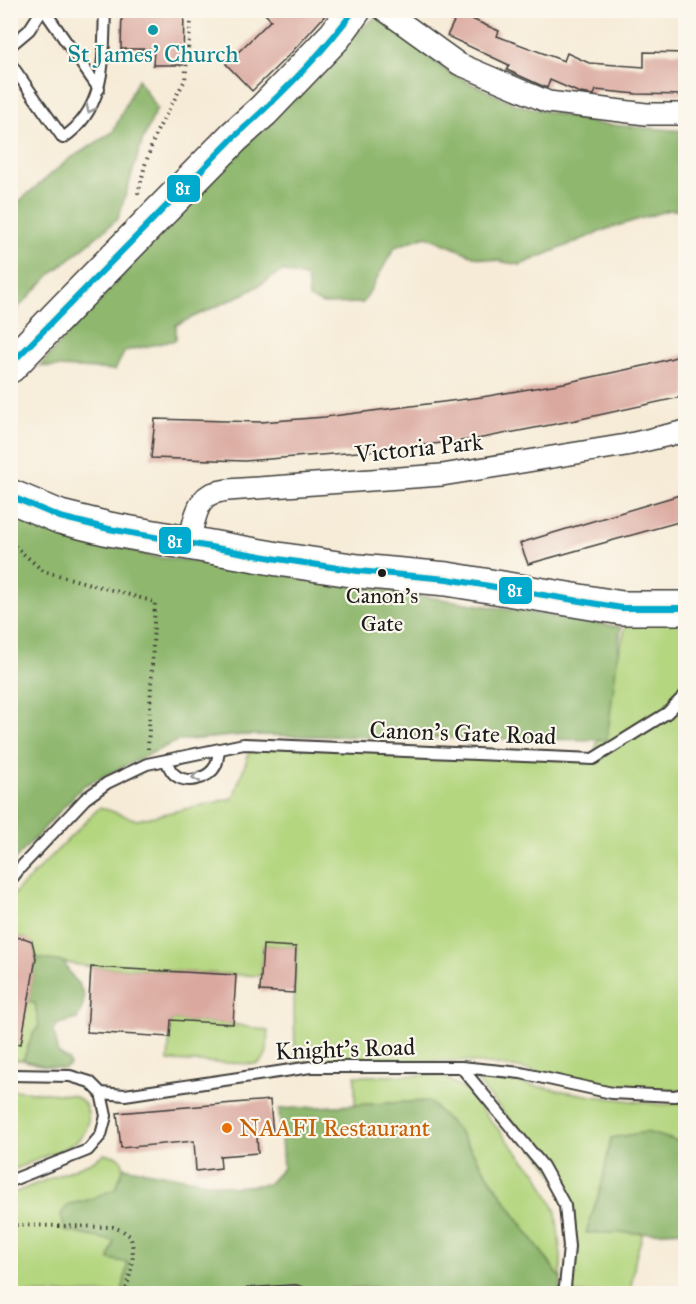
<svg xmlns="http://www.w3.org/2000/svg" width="696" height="1304" viewBox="0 0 696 1304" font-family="'IM FELL Great Primer',serif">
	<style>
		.green { fill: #b4d67f; stroke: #68794e; stroke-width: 1.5 }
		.forest { fill: #8fb76e; stroke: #566a45; stroke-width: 1.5 }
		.building { fill: #daa89f }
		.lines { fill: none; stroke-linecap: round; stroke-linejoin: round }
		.lane-casing { stroke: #3d3b38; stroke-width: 14 }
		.street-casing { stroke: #3d3b38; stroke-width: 24 }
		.primary-casing { stroke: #3d3b38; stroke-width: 36 }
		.path { stroke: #3d3b38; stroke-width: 4; stroke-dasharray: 1.5 4.5; stroke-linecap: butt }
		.lane { stroke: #fff; stroke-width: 10 }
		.street { stroke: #fff; stroke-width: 21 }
		.primary { stroke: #fff; stroke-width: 33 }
		.bus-1-casing { stroke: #fbf7ec; stroke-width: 10 }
		.bus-1 { stroke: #00a9ce; stroke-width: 6 }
		.oneway { stroke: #999 }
		.culture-dot { fill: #0f9aa8; stroke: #fbf7ec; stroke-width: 2 }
		.bus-dot { fill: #1c1c1c; stroke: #fbf7ec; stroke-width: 2 }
		.food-dot { fill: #e8710a; stroke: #fbf7ec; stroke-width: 2 }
		.labels { text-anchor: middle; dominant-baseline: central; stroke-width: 4.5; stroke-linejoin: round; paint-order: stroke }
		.bus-label { font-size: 22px; fill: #1c1c1c; stroke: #fbf7ec }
		.culture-label { font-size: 24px; fill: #0d838f; stroke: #fbf7ec }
		.street-label { font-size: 24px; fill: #1c1c1c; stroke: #fbf7ec }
		.food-label { font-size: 24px; fill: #c56008; stroke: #fbf7ec; text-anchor: start }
		.line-badge { stroke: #fbf7ec; stroke-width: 2 }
		.badge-label { font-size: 16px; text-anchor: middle; font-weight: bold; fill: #fff }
	</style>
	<rect width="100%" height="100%" fill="#fbf7ec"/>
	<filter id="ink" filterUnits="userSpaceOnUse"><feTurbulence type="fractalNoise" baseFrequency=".0167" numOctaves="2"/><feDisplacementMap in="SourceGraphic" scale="12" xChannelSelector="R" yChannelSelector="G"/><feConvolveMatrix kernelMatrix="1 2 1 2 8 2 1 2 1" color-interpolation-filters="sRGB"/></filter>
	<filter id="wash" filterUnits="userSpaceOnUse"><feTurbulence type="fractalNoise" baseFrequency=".008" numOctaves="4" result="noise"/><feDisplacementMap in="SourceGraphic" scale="24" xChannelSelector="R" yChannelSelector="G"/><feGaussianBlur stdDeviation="1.35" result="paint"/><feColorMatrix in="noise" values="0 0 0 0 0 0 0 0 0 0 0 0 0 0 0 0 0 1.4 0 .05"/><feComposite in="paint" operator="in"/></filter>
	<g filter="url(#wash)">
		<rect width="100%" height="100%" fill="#f6ebd7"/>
		<path class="green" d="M630,608L685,622V1089L676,1091L612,1089L519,1068L463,1061L295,1060L294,993L296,947L263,945L261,976L91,967L36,958L32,942L24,938L15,937L11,942V897L100,807L137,820L233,798L252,745L593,759Z
			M28,1001L35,1002L39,1026L33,1034L23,1060H11V1004Z
			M171,1020L233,1024L268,1031C267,1044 270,1058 257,1064L168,1061Z
			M435,1075L443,1076L466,1091L525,1161L537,1173L556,1212L561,1256V1279L520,1222L457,1129L428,1101L355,1105V1076Z
			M472,1075L592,1096L665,1105L685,1102V1143L611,1138L602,1184L587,1231L643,1233L636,1256L630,1293H570L578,1253L573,1230L571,1206L548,1166Z
			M11,1090L71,1095C81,1098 86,1103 88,1114C92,1140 64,1149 45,1156C34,1161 22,1166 11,1171Z
			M104,1154C108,1155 114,1155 118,1157C130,1164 118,1184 114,1193L85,1201L69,1204L104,1237L125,1245L117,1261L128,1262L122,1293L11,1294V1194L91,1162Z
			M381,1287L387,1293L346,1294L352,1288Z"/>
		<path class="forest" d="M376,17L451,74L515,104L599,124L685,131V210H669L607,229L520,265L476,257L426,236L395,247L363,303L323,304L309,298L307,278L282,271L250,291L176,325V340L125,351L115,370L40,366L77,323L136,261L134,251L345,42Z
			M138,79L157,108L142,142L118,219L49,276L11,315V208L69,159L113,132Z
			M11,516L154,557L203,562L621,627L607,740L243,735L177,741L83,786L11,864Z
			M36,958L64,962C74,987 95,988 77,1019L58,1024L53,1031L56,1040L57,1052L68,1060L70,1065L64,1069L36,1064L23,1060L33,1034L39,1026L35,1003L28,1001Z
			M428,1101L457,1129L520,1222L561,1279V1293L387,1294L381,1287L352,1288L346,1294L122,1293L128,1263L109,1259L114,1241L65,1231L61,1214L69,1204L85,1201L115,1189L124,1167L234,1187L268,1184L283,1168L279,1109Z
			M646,1132L685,1143V1231L643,1233H586L602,1184L611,1138Z"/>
		<g id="blocks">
			<path class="building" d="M122,10H184L183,65H153L154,49H121Z
				M261,10H330L291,53L252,91L226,64L271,20Z
				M458,13L499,31L497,36L564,61L567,53L589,63L644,67V52L686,53V95L637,94L596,90L594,95L580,93L550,80L547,88L507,70L509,65L447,36Z
				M686,354V396L576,420L477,439L371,451L245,461L151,458L155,419L261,422L325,417L482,397L564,383L648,365Z
				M686,493V520L528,564L520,543Z
				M10,937L24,938L32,941L36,958L21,1044L10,1043Z
				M263,945L296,947L294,993L260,991Z
				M91,967L236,975L233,1024L171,1020L170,1037L87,1032Z
				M270,1100L273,1135L257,1137L258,1153L220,1156L221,1168L196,1171L194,1141L121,1148L117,1113Z"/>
		</g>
	</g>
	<g filter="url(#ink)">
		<use href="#blocks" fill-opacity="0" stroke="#3d3b38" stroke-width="1.5"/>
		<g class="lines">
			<defs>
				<path id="lane" d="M44,10L99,89
					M10,46L29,30L42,10
					M10,63L63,138C107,108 103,58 105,10
					M166,760C168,765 170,770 173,773C185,786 209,779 216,765C218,760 218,755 219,750
					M10,881L20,868L85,799L107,783L147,764L244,744L593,759L667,713L686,694
					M461,1067L543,1166L565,1206L569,1247L565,1287L560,1294
					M10,1075L70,1076L90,1082L101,1093L125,1095L311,1067H461L521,1073L612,1093L674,1096L686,1094
					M10,1181L88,1150L101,1135L106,1116L101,1093
					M249,1294L295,1291L306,1294"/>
				<path id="street" d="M384,10L459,64L548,102L646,114H686
					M189,544C192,530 196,502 209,495C215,492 222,491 228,490L442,475L626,445L686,431"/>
				<path id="primary" d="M10,366L66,308L234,137L263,111L335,36L354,10
					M10,496L60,517L109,529L278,559L358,571L447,579L622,608H686"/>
			</defs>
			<use href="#lane" class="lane-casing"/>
			<use href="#street" class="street-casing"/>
			<use href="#primary" class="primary-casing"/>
			<path class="path" d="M138,194L145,165L156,133L185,80L192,10
				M10,542L43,571L155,602L148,749
				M10,1225L113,1227L123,1231L130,1236C137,1254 129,1276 125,1294"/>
			<use href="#lane" class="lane"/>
			<use href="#street" class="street"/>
			<use href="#primary" class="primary"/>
			<defs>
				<path id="bus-1" d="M10,365L234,137C277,99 320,57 354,10
					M10,496L60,517L109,529L278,559L358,571L447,579L622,608H686"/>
			</defs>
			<use href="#bus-1" class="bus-1-casing"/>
			<use href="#bus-1" class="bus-1"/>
		</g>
		<defs><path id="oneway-chevron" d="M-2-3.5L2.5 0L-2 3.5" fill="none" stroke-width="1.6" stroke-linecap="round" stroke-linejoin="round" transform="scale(1.5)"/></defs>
		<g class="oneway">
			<use href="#oneway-chevron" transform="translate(90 109) rotate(116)"/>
			<use href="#oneway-chevron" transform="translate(196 777) rotate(170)"/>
		</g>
	</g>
	<circle class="culture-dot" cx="153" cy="30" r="6"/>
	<circle class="bus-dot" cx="382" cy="573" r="5"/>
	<circle class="food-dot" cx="227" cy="1128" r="6"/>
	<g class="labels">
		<g class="bus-label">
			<text x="382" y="595">Canon's<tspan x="382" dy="28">Gate</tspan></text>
		</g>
		<g class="culture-label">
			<text x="153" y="54">St James' Church</text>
		</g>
		<g class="street-label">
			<text transform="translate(419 448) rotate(-6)">Victoria Park</text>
			<text transform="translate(463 733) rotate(2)">Canon's Gate Road</text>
			<text transform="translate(345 1049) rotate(-2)">Knight's Road</text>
		</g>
		<g class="food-label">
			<text x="239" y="1128">NAAFI Restaurant</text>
		</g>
	</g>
	<g class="line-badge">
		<rect x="166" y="174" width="35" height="29" rx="6" fill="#00a9ce"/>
		<rect x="158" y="526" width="34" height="29" rx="6" fill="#00a9ce"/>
		<rect x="498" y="576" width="35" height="29" rx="6" fill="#00a9ce"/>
	</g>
	<g class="badge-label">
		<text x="183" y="194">81</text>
		<text x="175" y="547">81</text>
		<text x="515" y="596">81</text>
	</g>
	<rect width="696" height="1304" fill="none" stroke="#fbf7ec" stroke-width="36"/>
</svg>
